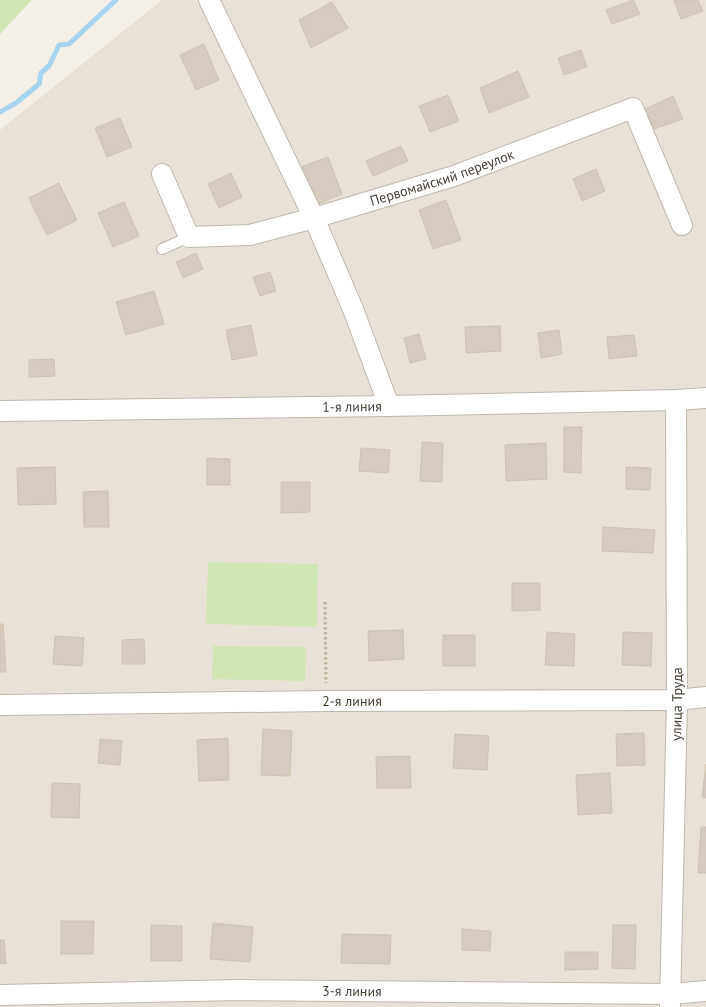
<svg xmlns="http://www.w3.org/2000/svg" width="706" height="1007" viewBox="0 0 706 1007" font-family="'PT Sans',sans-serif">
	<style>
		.residential { fill: #e7e1d7 }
		.green { fill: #d1e6b3 }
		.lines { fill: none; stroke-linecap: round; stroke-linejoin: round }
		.stream { stroke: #a7d4ee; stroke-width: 5 }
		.building { fill: #d5cbbe; stroke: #cfc2b2 }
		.service-casing { stroke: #bfb7ab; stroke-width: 12 }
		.minor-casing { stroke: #bfb7ab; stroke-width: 22 }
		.path { stroke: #c0b29d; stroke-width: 3; stroke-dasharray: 2.5 2.5; stroke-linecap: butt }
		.service { stroke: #fff; stroke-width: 10 }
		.minor { stroke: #fff; stroke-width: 20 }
		.labels { text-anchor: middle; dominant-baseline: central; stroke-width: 5; stroke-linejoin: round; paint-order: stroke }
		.street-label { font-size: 14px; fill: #474037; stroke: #fff }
	</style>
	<rect width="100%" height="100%" fill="#f4f0e8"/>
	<path class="residential" d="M162,0H706V1007H0V130Z"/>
	<path class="green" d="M0,0H32L0,34Z
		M208,562L318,564L317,627L206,624Z
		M213,646L306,647L305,681L212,679Z"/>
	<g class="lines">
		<path class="stream" d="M0,112L16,103L39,84L41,73L49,66L59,45L69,44L116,0"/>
	</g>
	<path class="building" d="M633,0L640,14L612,24L606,10Z
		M674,0H698L703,11L681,19Z
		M332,2L348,28L311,48L299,20Z
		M204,44L219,80L196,90L180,55Z
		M581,50L587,67L564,75L558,58Z
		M518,71L529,97L489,113L480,88Z
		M448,95L459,121L430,132L419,106Z
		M673,96L683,119L654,129L645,109Z
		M120,118L132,147L107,157L95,128Z
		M401,146L408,161L373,176L366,161Z
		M328,157L342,194L316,205L301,167Z
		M596,169L605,191L582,201L573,179Z
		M231,173L242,197L219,208L208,184Z
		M59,183L77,220L47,235L29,198Z
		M446,200L461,240L433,249L419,210Z
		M124,202L139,236L113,247L98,213Z
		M196,253L203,269L183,278L176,262Z
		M270,272L276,291L260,296L253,277Z
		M154,291L164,324L126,335L116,302Z
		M251,325L257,355L232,360L226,330Z
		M500,326L501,351L466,353L465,327Z
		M559,330L562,354L541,358L538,333Z
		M419,334L426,359L410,363L404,338Z
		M634,335L637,356L609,359L607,337Z
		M54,359L55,376L29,377V360Z
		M564,427H582L581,473L564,472Z
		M422,442L443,443L442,482L420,481Z
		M546,443L547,479L506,481L505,445Z
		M361,448L390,450L388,473L359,471Z
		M207,458L230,459V485H207Z
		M55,467L56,504L18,505L17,468Z
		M626,467L651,468L650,490L626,489Z
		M281,482H310V512L281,513Z
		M108,491L109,527H84L83,492Z
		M603,527L655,530L653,553L602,551Z
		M512,583H540V610L512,611Z
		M0,624H3L6,672H0Z
		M403,630L404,659L369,661L368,631Z
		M547,632L575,634L574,666L545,665Z
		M623,632L652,633L651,666L622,665Z
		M443,635H475V666H443Z
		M55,636L84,638L82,666L53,664Z
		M144,639L145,664H122V640Z
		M263,729L292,731L290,776L261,775Z
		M644,733L645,765L617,766L616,734Z
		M455,734L489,736L487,770L453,768Z
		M228,738L229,780L199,781L197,740Z
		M100,739L122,741L120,765L98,763Z
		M410,756L411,788H377L376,757Z
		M706,764V798L702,797Z
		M610,773L612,813L578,815L576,775Z
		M52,783L80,784L79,818L51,817Z
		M701,827H706V873H698Z
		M61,921H94L93,954H61Z
		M213,923L253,927L250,962L210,959Z
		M151,925L182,926V961H151Z
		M613,925H636L635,969L612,968Z
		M462,929L491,931L490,951L462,950Z
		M342,934L391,935L390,964L341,963Z
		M0,940H4L6,964L0,963Z
		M565,952H598V969L565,970Z"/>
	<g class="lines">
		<defs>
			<path id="service" d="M162,249L189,237"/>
			<g id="minor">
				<path d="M209,0L314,218L353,309L389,406"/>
				<path id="s1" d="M162,174L189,237L250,235L314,218L454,176L633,108L682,225"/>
				<path id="s2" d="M0,411L389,406L676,400L706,398"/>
				<path id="s3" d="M0,705L327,701L677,700L706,697"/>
				<path id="s4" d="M0,995L240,990L670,994L706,991"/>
				<path id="s5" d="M670,1005L677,700L676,400"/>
			</g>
		</defs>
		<use href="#service" class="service-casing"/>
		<use href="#minor" class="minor-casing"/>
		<path class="path" d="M325,602L326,683"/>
		<use href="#service" class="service"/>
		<use href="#minor" class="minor"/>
	</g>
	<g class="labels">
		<g class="street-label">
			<text stroke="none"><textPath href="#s1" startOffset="330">Первомайский переулок</textPath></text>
			<text stroke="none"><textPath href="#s2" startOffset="352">1-я линия</textPath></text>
			<text stroke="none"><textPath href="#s3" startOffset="352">2-я линия</textPath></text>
			<text stroke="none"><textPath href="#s5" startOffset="301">улица Труда</textPath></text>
			<text stroke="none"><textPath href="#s4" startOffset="352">3-я линия</textPath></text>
		</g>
	</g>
</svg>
